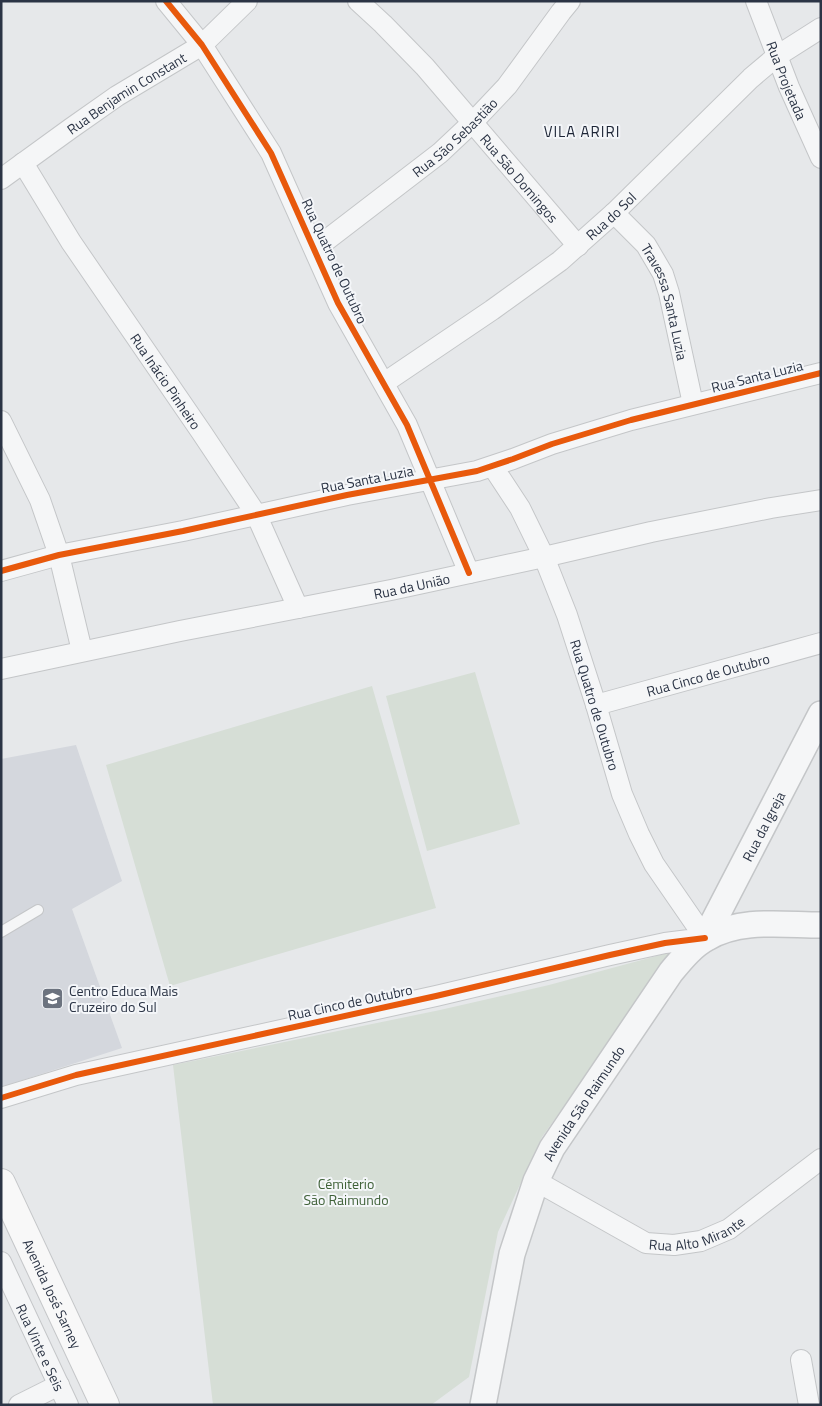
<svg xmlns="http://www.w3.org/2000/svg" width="822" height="1406" viewBox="0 0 822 1406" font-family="'Titillium Web',sans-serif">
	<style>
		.built { fill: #d4d7dd }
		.green { fill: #d6ded6 }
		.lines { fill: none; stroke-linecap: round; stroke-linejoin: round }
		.service-casing { stroke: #c4c6c8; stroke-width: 12 }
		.minor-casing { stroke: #c4c6c8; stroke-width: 22 }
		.tertiary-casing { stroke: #c4c6c8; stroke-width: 28 }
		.secondary-casing { stroke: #c4c6c8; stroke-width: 30 }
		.service { stroke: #f5f6f7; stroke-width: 10 }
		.minor { stroke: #f5f6f7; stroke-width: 20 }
		.tertiary { stroke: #f5f6f7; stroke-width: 25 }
		.secondary { stroke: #f8f8f8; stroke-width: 28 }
		.cycleway-casing { stroke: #f4f6f9; stroke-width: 9 }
		.cycleway { stroke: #e8590c; stroke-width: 6 }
		.labels { text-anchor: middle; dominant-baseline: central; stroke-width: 4; stroke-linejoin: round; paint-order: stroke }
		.street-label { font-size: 14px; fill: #2b3445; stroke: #f4f6f9 }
		.poi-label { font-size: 14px; fill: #2b3445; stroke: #f4f6f9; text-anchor: start }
		.park-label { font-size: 14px; fill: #3f6138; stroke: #f4f6f9 }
		.neighbourhood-label { font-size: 15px; letter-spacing: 1px; fill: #1d2536; stroke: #f4f6f9 }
	</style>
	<rect width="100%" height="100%" fill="#e6e8ea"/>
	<path class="built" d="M76,745L122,881L72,909L122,1048L1,1087V759Z"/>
	<path class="green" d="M475,672L520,824L427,851L386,696Z
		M372,686L436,908L170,986L106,765Z
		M675,951L542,1137L498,1232L469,1377L431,1405H213L173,1065L440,1010L549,985Z"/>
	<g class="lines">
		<defs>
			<path id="service" d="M1,932L38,910"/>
			<g id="minor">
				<path d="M166,1L202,45L271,153L338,303L407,425L469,573"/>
				<path id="s1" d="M358,1L383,24L425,67L578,246"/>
				<path id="s2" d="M756,1L789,87L821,158"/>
				<path id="s3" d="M23,163L71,242L202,433L256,514L298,608"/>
				<path id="s4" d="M1,179L70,129L117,96L202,45L247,1"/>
				<path id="s5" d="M614,213L646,245L663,274L669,293L693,404"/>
				<path id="s6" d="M315,249L440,153L473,122L507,86L561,12L570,1"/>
				<path id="s7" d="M384,383L492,310L560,261L614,213L751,78L777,56L821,28"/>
				<path d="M1,421L40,500L59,555L82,651"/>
				<path d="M1,571L59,555L183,531L347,495L477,471L513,459L552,444L631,420L821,373"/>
				<path id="s8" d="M1,669L180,631L391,590L544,557L651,532L771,508L821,500"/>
				<path id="s9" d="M596,705L821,643"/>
				<path d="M1,1098L76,1075L436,996L610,955L665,943L705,938L654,864L639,834L622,794L596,705L567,615L544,557L520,508L493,467"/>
				<path id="s10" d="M536,1181L646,1243L674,1245L701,1241L729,1229L821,1159"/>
				<path id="s11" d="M1,1262L68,1405"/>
				<path d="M801,1360L809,1405"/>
				<path d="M19,1405L59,1385"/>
			</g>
			<g id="tertiary">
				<path id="s12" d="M705,938L821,714"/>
				<path id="s13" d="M483,1405L512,1254L536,1181L552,1148L671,972C681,960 692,946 707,938C740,918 784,925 821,925"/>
			</g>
			<g id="secondary">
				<path id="s14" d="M1,1183L105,1405"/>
			</g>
		</defs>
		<use href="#service" class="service-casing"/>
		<use href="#minor" class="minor-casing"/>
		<use href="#tertiary" class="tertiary-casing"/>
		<use href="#secondary" class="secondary-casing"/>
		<use href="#service" class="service"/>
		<use href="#minor" class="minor"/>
		<use href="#tertiary" class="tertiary"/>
		<use href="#secondary" class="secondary"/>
		<defs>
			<path id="cycleway" d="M166,1L202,45L271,153L338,303L407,425L469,573
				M1,571L59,555L183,531L347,495L477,471L513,459L552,444L631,420L821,373
				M1,1098L76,1075L436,996L610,955L665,943L705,938"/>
		</defs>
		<use href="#cycleway" class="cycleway-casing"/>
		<use href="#cycleway" class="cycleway"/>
	</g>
	<defs>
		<symbol id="school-square" viewBox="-11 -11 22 22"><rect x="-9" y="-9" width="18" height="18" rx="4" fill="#6c737f" stroke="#f4f6f9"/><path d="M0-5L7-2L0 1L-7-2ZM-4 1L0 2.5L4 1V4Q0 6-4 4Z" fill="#fff"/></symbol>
	</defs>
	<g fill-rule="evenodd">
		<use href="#school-square" x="40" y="986" width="25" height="25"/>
	</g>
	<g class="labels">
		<g class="street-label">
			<text stroke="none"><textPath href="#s2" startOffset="85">Rua Projetada</textPath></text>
			<text stroke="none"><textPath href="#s4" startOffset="152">Rua Benjamin Constant</textPath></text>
			<text stroke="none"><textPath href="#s6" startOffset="179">Rua São Sebastião</textPath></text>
			<text stroke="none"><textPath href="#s1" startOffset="240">Rua São Domingos</textPath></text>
			<text stroke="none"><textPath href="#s7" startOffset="282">Rua do Sol</textPath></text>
			<text transform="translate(335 261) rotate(65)">Rua Quatro de Outubro</text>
			<text stroke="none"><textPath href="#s5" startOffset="106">Travessa Santa Luzia</textPath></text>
			<text transform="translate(757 376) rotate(-14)">Rua Santa Luzia</text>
			<text stroke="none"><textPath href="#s3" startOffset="261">Rua Inácio Pinheiro</textPath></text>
			<text transform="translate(367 479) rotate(-11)">Rua Santa Luzia</text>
			<text stroke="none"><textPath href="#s8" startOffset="419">Rua da União</textPath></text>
			<text stroke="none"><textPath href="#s9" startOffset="116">Rua Cinco de Outubro</textPath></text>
			<text transform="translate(595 705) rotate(73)">Rua Quatro de Outubro</text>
			<text stroke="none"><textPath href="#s12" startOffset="126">Rua da Igreja</textPath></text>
			<text transform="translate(350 1002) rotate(-12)">Rua Cinco de Outubro</text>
			<text stroke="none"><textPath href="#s13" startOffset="322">Avenida São Raimundo</textPath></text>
			<text stroke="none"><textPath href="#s10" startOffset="179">Rua Alto Mirante</textPath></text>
			<text stroke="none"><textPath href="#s14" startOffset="122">Avenida José Sarney</textPath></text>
			<text stroke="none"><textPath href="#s11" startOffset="94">Rua Vinte e Seis</textPath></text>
		</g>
		<g class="poi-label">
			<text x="69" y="990">Centro Educa Mais<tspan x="69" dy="16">Cruzeiro do Sul</tspan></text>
		</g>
		<g class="park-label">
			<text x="346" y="1183">Cémiterio<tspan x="346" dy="16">São Raimundo</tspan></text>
		</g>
		<g class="neighbourhood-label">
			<text x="582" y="131">VILA ARIRI</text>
		</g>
	</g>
	<rect width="822" height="1406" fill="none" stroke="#2b3445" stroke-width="5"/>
</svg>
